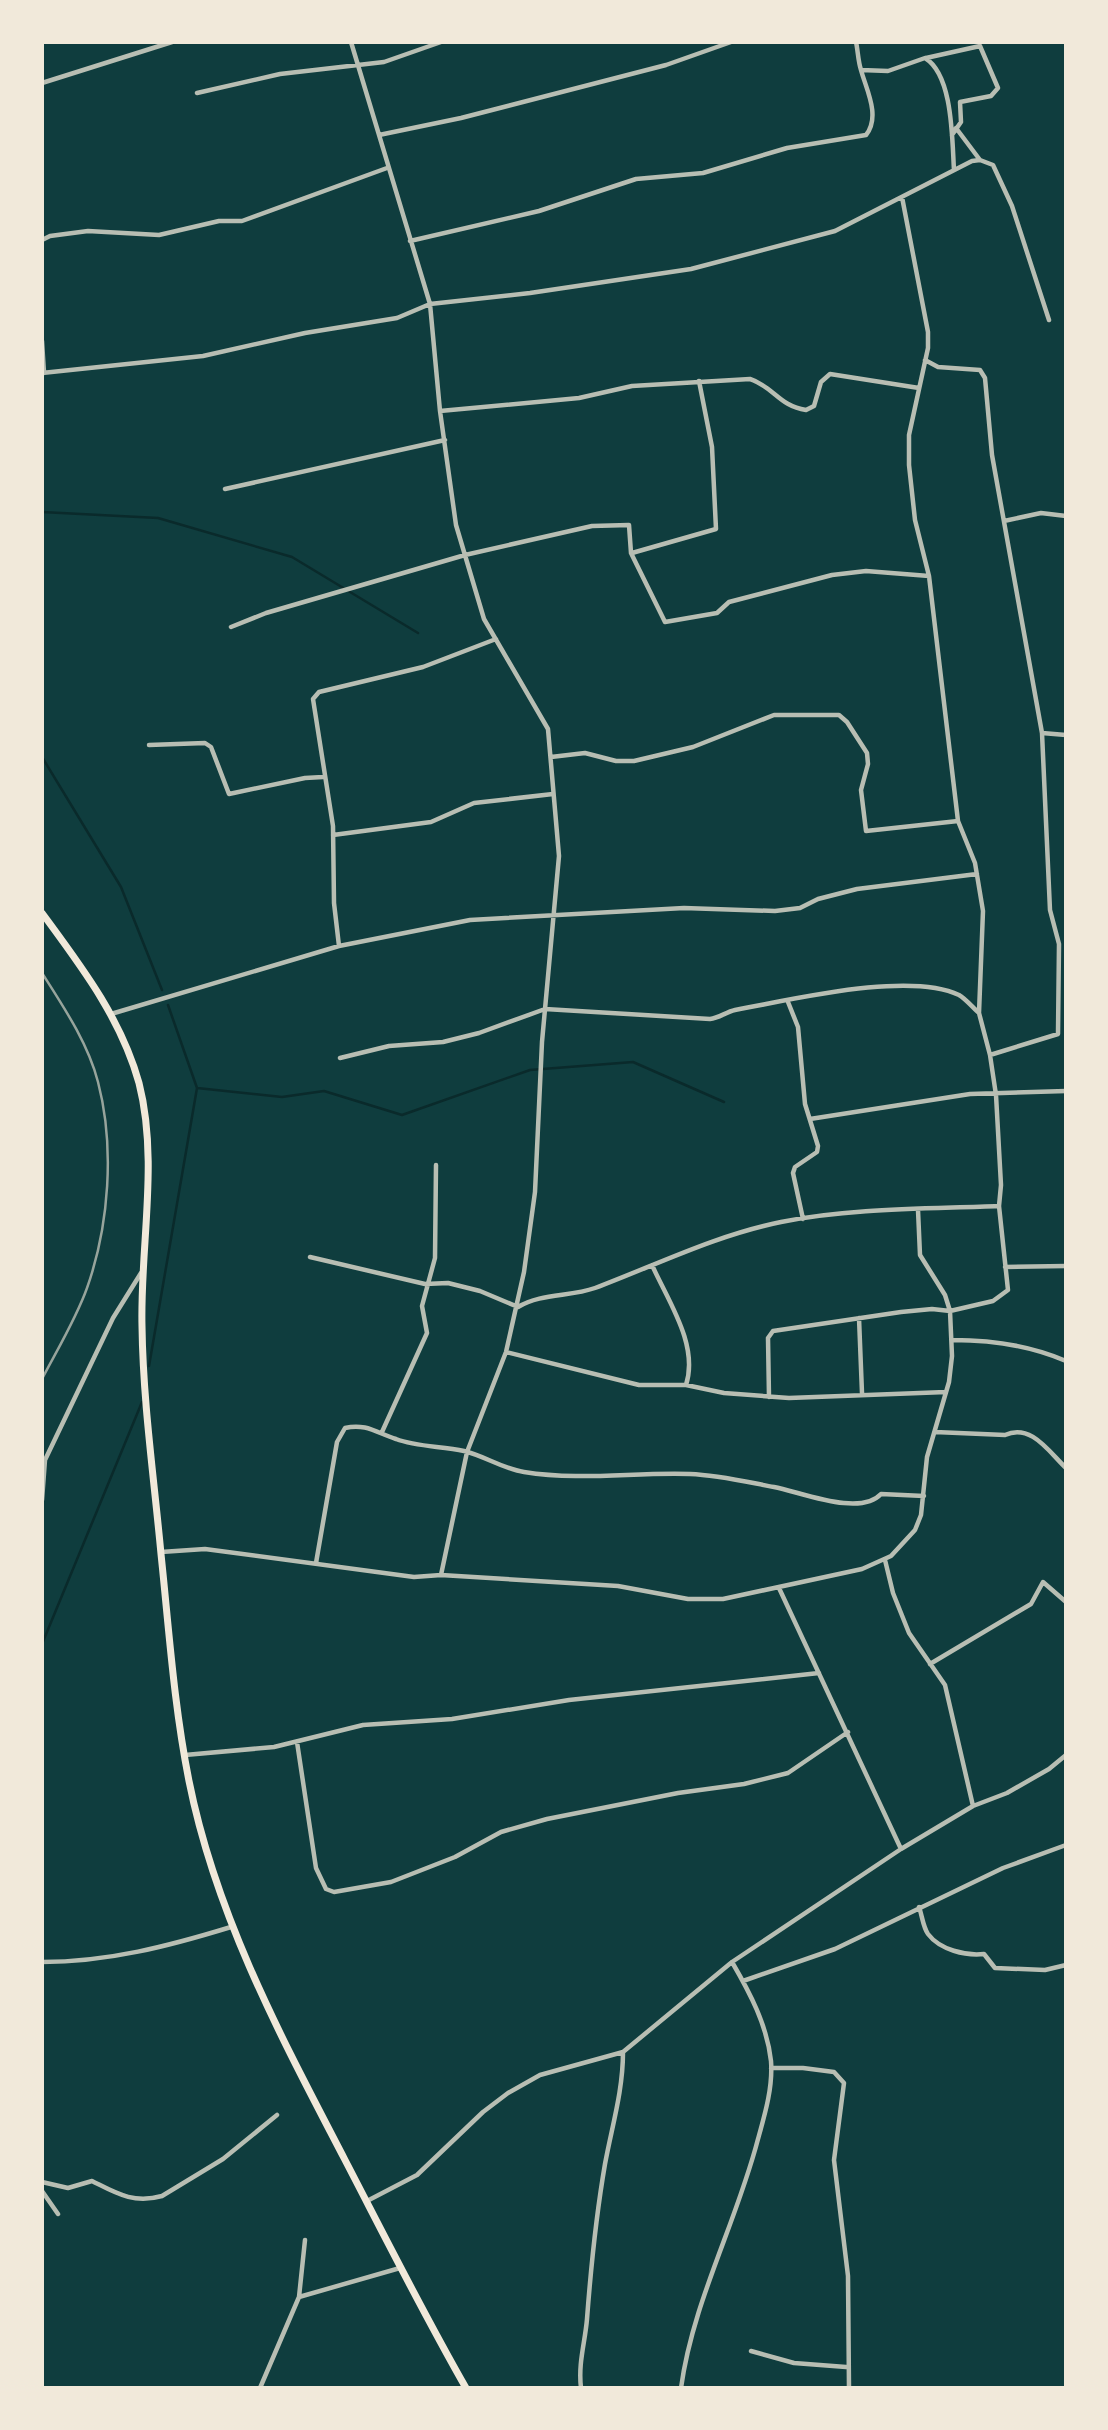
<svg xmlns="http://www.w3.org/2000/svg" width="1108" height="2430" viewBox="0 0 1108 2430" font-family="Jost,sans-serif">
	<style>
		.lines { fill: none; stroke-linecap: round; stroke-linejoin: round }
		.stream { stroke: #0a2a2b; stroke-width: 2.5 }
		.minor { stroke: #b8beb3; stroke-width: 4.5 }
		.trunk { stroke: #f1e9da; stroke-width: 7 }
		.rail { stroke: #97a49c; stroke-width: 2.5 }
	</style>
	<rect width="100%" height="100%" fill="#0f3d3e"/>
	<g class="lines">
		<path class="stream" d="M42,512L158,518L292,557L418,633
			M42,757L121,887L162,990
			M197,1088L282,1097L324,1091L402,1115L530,1070L633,1062L724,1102
			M149,1366L197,1088L168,1005
			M42,1644L142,1402"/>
		<path class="minor" d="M926,58L980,46L998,88L991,96L960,102L961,122L952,135
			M861,70L888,71L925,58C953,75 952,139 954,170
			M42,83L172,42
			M197,93L280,74L384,62L441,42
			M956,128L980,160
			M379,135L461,118L666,65L731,42
			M42,240L50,236L88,231L159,235L219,221H242L387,168
			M410,241L539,211L636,179L703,173L787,148L866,135C881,116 866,89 861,70C858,61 858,51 856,42
			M42,341L44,373
			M925,360L938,367L980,370L985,378L992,455L1042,733L1050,910L1059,944L1058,1034L990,1055
			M42,373L203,356L305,333L397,318L430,304L530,293L691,269L835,231L972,161L980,160L993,165L1012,206L1049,320
			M440,411L579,398L632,386L750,379C774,387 779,406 806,410L814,406L821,382L830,374L919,388
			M225,489L445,440
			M1004,521L1041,513L1066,516
			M632,553L716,529L712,447L699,381
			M231,627L266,613L465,555L592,526L629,525L631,553L665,622L717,613L729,602L832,575L866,571L929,576
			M1042,733L1066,735
			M149,745L205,743L211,747L229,794L305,778L323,777
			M551,757L585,753L616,761H634L693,747L774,715H839L847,722L867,753L868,764L861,790L866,831L958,821
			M333,835L431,822L474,803L553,794
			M339,946L334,903L333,826L313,699L319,692L423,667L496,639
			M788,1002L798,1027L805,1104L818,1146L817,1152L795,1167L793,1173L803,1219
			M111,1014L339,946L470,920L684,908L775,911L800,908L818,899L857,889L977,874
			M340,1058L389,1046L443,1042L479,1033L545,1009L710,1019C719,1018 726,1012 735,1010C791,1000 908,971 959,995C966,999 973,1008 979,1013
			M810,1119L970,1094L1066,1091
			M310,1257L425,1284L448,1283L480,1291L518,1307C541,1293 570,1297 595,1288C656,1265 716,1235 781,1222C851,1208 927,1209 999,1206
			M652,1265C668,1301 699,1345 686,1385
			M1005,1267L1066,1266
			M859,1318L862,1393
			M953,1340C993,1340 1029,1345 1066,1361
			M506,1352L639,1385H686L724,1393L789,1398L946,1392
			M769,1397L768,1338L773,1331L901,1312L932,1309L950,1311L993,1301L1008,1290L999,1206L1001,1185L996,1095L990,1055L979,1013L983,911L975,863L958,821L929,576L915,520L909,465V435L928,348V332L902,197
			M382,1432L427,1333L422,1306L435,1258L436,1165
			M935,1432L1005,1435C1031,1423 1049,1452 1066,1468
			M42,1500L45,1460L113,1318L141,1273
			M161,1552L205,1549L414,1577L441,1575L467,1452L506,1352L524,1272L535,1192L542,1042L559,856L548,729L484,619L456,525L440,411L430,304L351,42
			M885,1560L893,1593L909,1633L945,1685L973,1806
			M316,1563L337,1442L345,1428C366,1423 377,1433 396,1439C417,1447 442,1446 464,1451C485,1456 503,1469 524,1472C580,1481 634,1472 690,1474C718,1475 747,1482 774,1487C801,1492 860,1517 881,1494L924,1496
			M441,1575L618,1586L688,1599H723L862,1569L891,1556L915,1530L921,1515L927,1457L949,1382L952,1356L950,1311L945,1295L920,1255L918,1210
			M779,1588L901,1849
			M930,1664L1031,1604L1043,1582L1066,1602
			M297,1742L316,1868L326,1889L334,1892L391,1882L455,1857L501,1832L547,1819L678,1793L744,1784L788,1773L848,1732
			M185,1755L274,1747L363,1725L452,1719L569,1700L819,1673
			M919,1907C922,1915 923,1927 928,1934C940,1950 966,1956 984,1954L995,1968L1045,1970L1066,1965
			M42,1962C108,1962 169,1946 231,1927
			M743,1981L835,1949L1003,1868L1066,1845
			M771,2068H803L834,2072L844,2083L834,2160L848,2276L849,2388
			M42,2182L68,2188L92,2181C116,2193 133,2204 162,2196L223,2159L277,2115
			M42,2191L58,2214
			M367,2201L417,2175L483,2112L508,2093L540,2075L623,2052L732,1962L901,1849L973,1806L1007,1793L1049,1769L1066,1755
			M299,2297L400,2268
			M751,2351L794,2363L846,2367
			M260,2388L299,2297L305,2240
			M581,2388C578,2363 585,2343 587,2319C591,2266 596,2216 605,2164C612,2126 623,2091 623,2052
			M681,2388C693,2301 736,2224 758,2139C765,2114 773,2087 771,2061C767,2025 750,1993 732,1962"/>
		<path class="trunk" d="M42,913C81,966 121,1018 139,1083C159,1161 140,1246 142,1326C143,1402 154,1478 161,1554C169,1630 174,1706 189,1781C216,1916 281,2037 344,2158C384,2235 423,2313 466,2388"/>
		<path class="rail" d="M42,973C63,1006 88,1043 98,1082C115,1147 109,1226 87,1288C76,1319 57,1350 42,1379"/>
	</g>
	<rect width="1108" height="2430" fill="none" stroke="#f1e9da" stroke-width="88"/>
</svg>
